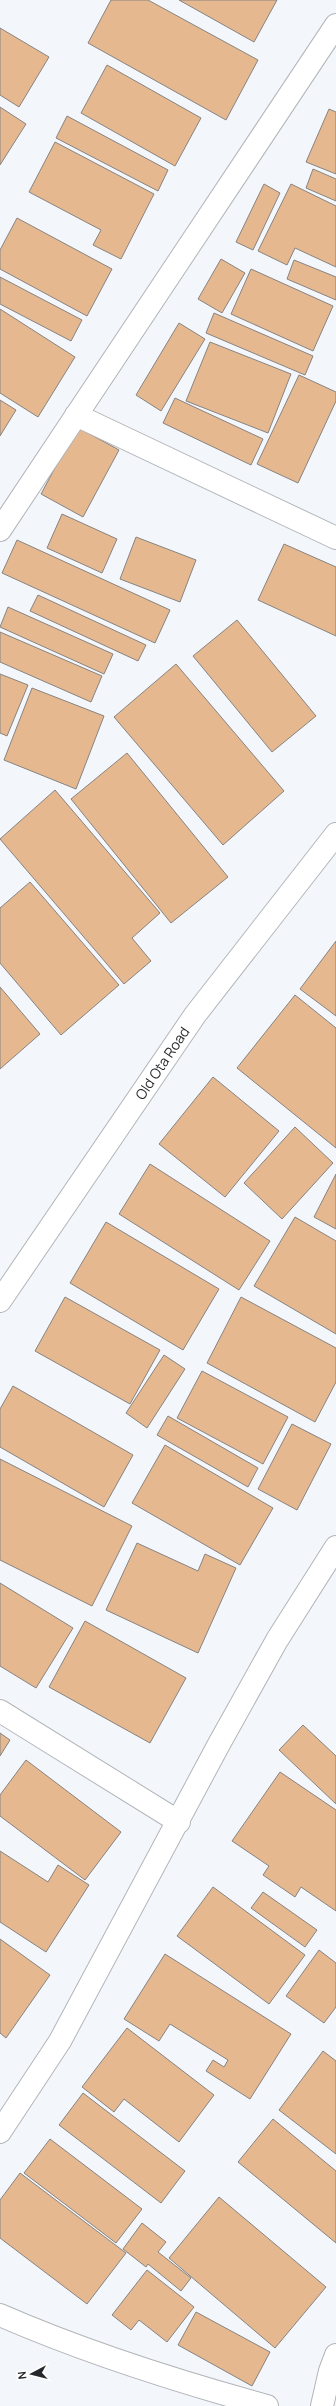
<svg xmlns="http://www.w3.org/2000/svg" width="336" height="2406" viewBox="0 0 336 2406" font-family="Manrope,sans-serif">
	<style>
		.building { fill: #e6b890; stroke: #878380 }
		.lines { fill: none; stroke-linecap: round; stroke-linejoin: round }
		.minor-casing { stroke: #b2b5b9; stroke-width: 24 }
		.minor { stroke: #fff; stroke-width: 22 }
		.labels { text-anchor: middle; dominant-baseline: central; stroke-width: 3.5; stroke-linejoin: round; paint-order: stroke }
		.street-label { font-size: 14px; fill: #252728; stroke: #fff }
	</style>
	<rect width="100%" height="100%" fill="#f3f7fb"/>
	<path class="building" d="M111,0H148L258,60L226,120L88,43Z
		M179,0H277L254,42Z
		M0,28L49,57L19,107L0,95Z
		M107,65L201,118L175,166L81,113Z
		M0,107L26,124L0,165Z
		M329,109L336,112V174L306,162Z
		M67,116L168,170L158,191L56,138Z
		M55,142L154,194L121,259L93,245L101,230L29,192Z
		M313,169L336,179V201L306,188Z
		M264,184L280,193L253,250L236,242Z
		M291,184L336,206V267L295,248L287,265L258,251Z
		M17,218L112,269L87,316L0,269V250Z
		M221,259L245,273L222,313L198,299Z
		M294,260L336,277V300L287,279Z
		M251,269L333,306L313,351L231,314Z
		M0,277L82,320L71,341L0,304Z
		M0,309L75,357L38,417L0,393Z
		M214,313L313,356L305,375L206,333Z
		M179,323L205,339L161,411L136,395Z
		M210,342L291,374L268,433L186,401Z
		M299,375L336,392V401L298,483L257,464Z
		M175,398L263,439L251,465L163,423Z
		M0,400L16,410L0,436Z
		M77,427L119,450L83,517L41,494Z
		M62,514L117,539L102,573L47,548Z
		M136,537L196,560L180,602L120,579Z
		M17,540L170,610L155,643L2,573Z
		M284,544L336,567V636L258,600Z
		M38,595L146,645L138,661L30,611Z
		M8,607L113,654L104,674L0,627Z
		M237,620L316,716L272,752L193,656Z
		M0,632L102,676L91,702L0,662Z
		M176,664L284,791L223,845L114,717Z
		M0,674L28,685L7,736L0,733Z
		M32,688L104,716L76,789L4,760Z
		M127,753L228,877L171,923L71,799Z
		M55,790L160,913L132,938L151,961L124,984L0,839Z
		M30,882L119,985L61,1035L0,963V908Z
		M336,941V1016L300,989Z
		M0,987L40,1034L0,1069Z
		M295,995L336,1028V1148L237,1068Z
		M213,1077L279,1131L225,1197L159,1144Z
		M295,1127L333,1163L282,1219L244,1183Z
		M150,1164L270,1241L239,1290L119,1214Z
		M336,1174V1229L314,1217Z
		M295,1217L336,1241V1334L254,1286Z
		M106,1222L219,1289L183,1350L70,1283Z
		M65,1297L160,1350L130,1404L35,1351Z
		M241,1297L336,1348V1382L315,1422L207,1363Z
		M164,1355L185,1369L147,1428L126,1413Z
		M202,1371L288,1417L263,1464L177,1418Z
		M13,1386L133,1455L104,1507L0,1447V1409Z
		M168,1416L258,1468L248,1487L157,1435Z
		M292,1424L331,1444L297,1510L258,1489Z
		M165,1445L273,1508L240,1565L132,1503Z
		M0,1459L132,1526L92,1606L0,1560Z
		M137,1543L198,1571L205,1554L236,1568L198,1653L106,1610Z
		M0,1583L73,1628L36,1688L0,1666Z
		M85,1621L186,1678L150,1743L49,1687Z
		M303,1725L336,1756V1804L279,1750Z
		M0,1733L10,1740L0,1756Z
		M26,1760L121,1832L85,1880L0,1816V1795Z
		M280,1772L336,1810V1911L301,1887L295,1897L263,1875L269,1866L232,1841Z
		M0,1851L48,1882L58,1865L89,1885L46,1952L0,1922Z
		M213,1887L305,1955L269,2004L177,1936Z
		M263,1892L317,1930L305,1947L251,1908Z
		M0,1939L50,1975L6,2038L0,2033Z
		M319,1950L336,1963V2007L324,2023L286,1996Z
		M165,1954L291,2034L250,2099L206,2071L213,2060L224,2067L228,2060L170,2024L159,2041L124,2019Z
		M127,2028L214,2095L179,2142L124,2099L114,2112L82,2087Z
		M323,2051L336,2061V2154L279,2110Z
		M83,2093L185,2171L161,2203L59,2125Z
		M273,2119L336,2171V2243L238,2162Z
		M50,2139L142,2209L116,2243L24,2173Z
		M20,2173L126,2253L87,2304L0,2238V2200Z
		M219,2197L326,2287L275,2348L169,2258Z
		M142,2223L166,2242L158,2252L191,2278L181,2291L148,2264L146,2267L123,2249Z
		M147,2270L194,2307L167,2342L139,2320L131,2330L112,2315Z
		M196,2312L270,2352L252,2386L178,2345Z"/>
	<g class="lines">
		<defs>
			<path id="minor" d="M76,415L336,538
				M0,530L336,25
				M0,1301L195,1015L336,834
				M0,1711L179,1822
				M0,2132L60,2041L219,1744L277,1640L336,1547
				M0,2315C87,2353 176,2381 267,2406
				M322,2406L330,2371L336,2355"/>
		</defs>
		<use href="#minor" class="minor-casing"/>
		<use href="#minor" class="minor"/>
	</g>
	<g class="labels">
		<g class="street-label">
			<text transform="translate(162 1063) rotate(-56)">Old Ota Road</text>
		</g>
	</g>
	<g transform="translate(32 2374) rotate(263)" stroke="#ffffff" stroke-width="3" paint-order="stroke">
	<path d="M0-3L7 15L0 10L-7 15Z" fill="#252728"/>
	<text y="-6" font-size="11" font-weight="bold" text-anchor="middle" fill="#252728">N</text>
	</g>
</svg>
